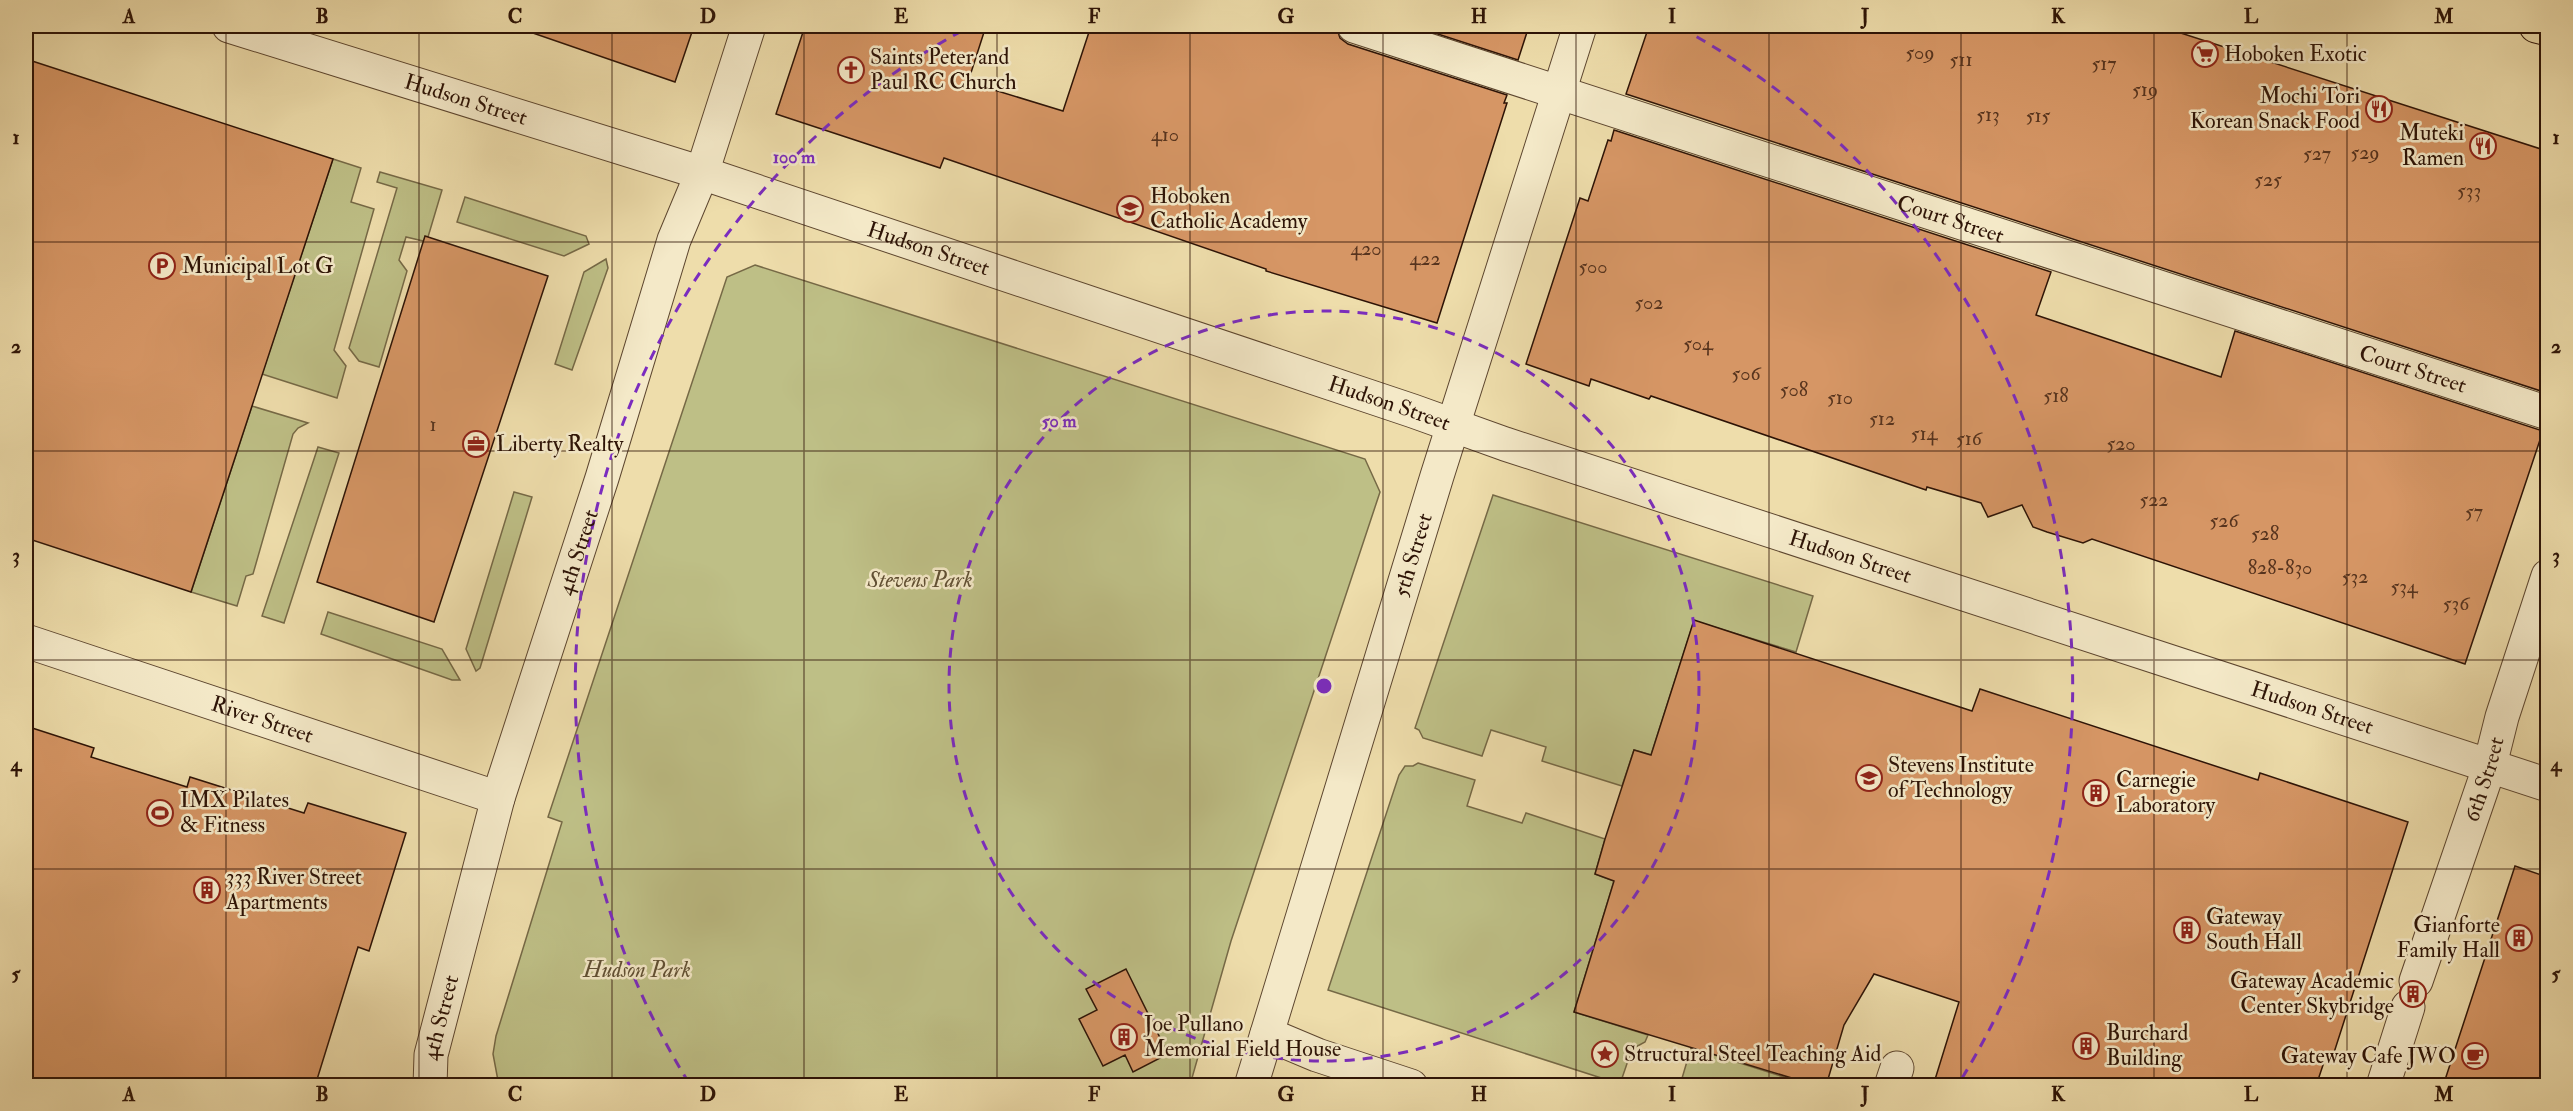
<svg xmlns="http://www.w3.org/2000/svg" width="2573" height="1111" viewBox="0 0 2573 1111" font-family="'IM FELL Double Pica',serif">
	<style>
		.green { fill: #bebf86; stroke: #766946; stroke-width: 1.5 }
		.building { fill: #d69665; stroke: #2d1306; stroke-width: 1.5 }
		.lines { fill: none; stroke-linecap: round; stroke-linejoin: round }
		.minor-casing { stroke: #5d462f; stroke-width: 35 }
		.major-casing { stroke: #2d1306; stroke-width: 35 }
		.minor { stroke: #f4e9c8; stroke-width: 33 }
		.major { stroke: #eeddab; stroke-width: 33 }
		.grid { fill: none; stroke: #2d1306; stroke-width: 1.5; stroke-opacity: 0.55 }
		.ring { fill: none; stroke: #7b2cbf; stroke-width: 3; stroke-dasharray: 10 8 }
		.labels { text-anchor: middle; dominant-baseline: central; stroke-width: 5; stroke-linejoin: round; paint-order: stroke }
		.number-label { font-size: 20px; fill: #57341e }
		.poi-label { font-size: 22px; fill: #2d1306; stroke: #f4e9c8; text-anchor: start }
		.street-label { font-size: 22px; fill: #2d1306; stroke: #f4e9c8 }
		.park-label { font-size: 22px; font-style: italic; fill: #604f33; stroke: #f4e9c8 }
		.centre { fill: #7b2cbf; stroke: #f4e9c8; stroke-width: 3 }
		.ring-label { font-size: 18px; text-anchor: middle; font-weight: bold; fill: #7b2cbf; stroke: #f4e9c8; stroke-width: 5; stroke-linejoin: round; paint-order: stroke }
		.neatline { fill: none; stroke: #2d1306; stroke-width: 2 }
		.grid-label { font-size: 20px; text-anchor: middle; font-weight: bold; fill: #2d1306 }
	</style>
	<rect width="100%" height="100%" fill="#eeddab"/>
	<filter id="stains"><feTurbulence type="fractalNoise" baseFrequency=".00333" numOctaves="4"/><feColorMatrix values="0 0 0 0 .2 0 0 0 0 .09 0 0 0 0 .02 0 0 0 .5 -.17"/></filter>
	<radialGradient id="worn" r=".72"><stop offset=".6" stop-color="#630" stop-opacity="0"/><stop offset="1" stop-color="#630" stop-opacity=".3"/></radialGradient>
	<path class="green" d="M333,159L361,168L351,202L374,209L334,350L346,366L337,398L262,374Z
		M380,172L442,190L428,237L423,241L406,237L399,260L407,271L379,367L359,361L349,348L397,188L377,182Z
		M465,197L586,236L589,244L564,256L457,222Z
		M606,259L608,268L572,370L555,364L584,272Z
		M755,265L1365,459L1380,492L1231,941L1190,1085L499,1086L493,1054L496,1036L562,822L548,817L727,277Z
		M252,406L308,423L298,428L293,434L253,574L246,576L237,606L191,592Z
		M318,447L339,453L284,623L262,616Z
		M514,492L532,497L480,668L476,671L466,649Z
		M1493,495L1813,596L1796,652L1694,621L1651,755L1634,750L1622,786L1542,761L1546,747L1491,730L1482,756L1423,738L1419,730L1415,728Z
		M328,612L442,649L460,680H452L321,634Z
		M1418,763L1475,780L1467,806L1522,823L1526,813L1605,839L1595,874L1614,881L1574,1012L1648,1035L1645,1042L1632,1049L1620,1084L1328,990L1399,775L1405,766H1413Z
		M1691,1048L1702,1051L1809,1085H1680Z"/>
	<path class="building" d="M528,26H694L675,82L527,31Z
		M805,26H986L968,82L1063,111L1091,26H1336L1340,38L1348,44L1507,95L1504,103H1507L1437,323L1266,271V269L944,158L940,168L776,114Z
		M1413,26H1529L1518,60Z
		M1649,26H2159L2547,151V393L1626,94Z
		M26,59L333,159L191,592L26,538Z
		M1614,130L2051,272L2036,315L2221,377L2235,331L2543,431L2465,664L2092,539L2083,543L2047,532L2033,527L2022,505L1988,517L1981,503L1927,487L1926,490L1651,396L1649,399L1591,379L1589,386L1526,364L1580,198L1588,201L1608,140L1611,141Z
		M425,236L548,276L434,622L317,582Z
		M1694,620L1972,711L1980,689L2258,780L2260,773L2408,822L2331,1062L2325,1059L2316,1086H1933L1959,1002L1874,974L1844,1025L1826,1086H1818L1574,1012L1614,881L1595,874L1605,839L1634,750L1651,755Z
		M26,726L94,748L91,757L187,787L190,777L304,813L308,803L406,833L369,951L358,947L315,1086H26Z
		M2515,866L2547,877V1086H2443Z
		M1126,969L1168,1054L1133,1072L1125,1055L1103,1066L1079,1019L1097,1010L1086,989Z"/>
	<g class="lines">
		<defs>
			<g id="minor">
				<path id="s1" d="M229,26L702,173L1413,411L1505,444L2548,785"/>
				<path id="s2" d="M1354,26L2548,413"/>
				<path id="s3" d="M26,641L498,798"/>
				<path id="s4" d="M2416,981L2490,765L2502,717L2548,576"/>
				<path d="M1267,1034L1317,1055L1411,1086"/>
				<path id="s5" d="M430,1086L431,1055L498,798L602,478L674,240L702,173L749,26"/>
				<path id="s6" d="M1251,1086L1437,476L1580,26"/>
				<path d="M1891,1086L1897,1068"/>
				<path d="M2383,1086L2408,1007"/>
			</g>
			<path id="major" d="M2536,26L2548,29"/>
		</defs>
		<use href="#minor" class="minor-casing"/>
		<use href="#major" class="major-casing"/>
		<use href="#minor" class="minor"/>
		<use href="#major" class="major"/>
	</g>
	<path class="grid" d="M226,26V1086M419,26V1086M612,26V1086M804,26V1086M997,26V1086M1190,26V1086M1383,26V1086M1576,26V1086M1769,26V1086M1961,26V1086M2154,26V1086M2347,26V1086M26,242H2548M26,451H2548M26,660H2548M26,869H2548"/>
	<g class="ring">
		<circle cx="1324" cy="686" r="375"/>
		<path d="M689 1083A749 749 0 0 1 967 28M1681 28A749 749 0 0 1 1959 1083"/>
	</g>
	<defs>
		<symbol id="supermarket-ring" viewBox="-11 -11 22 22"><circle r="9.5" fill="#f4e9c8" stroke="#8f2418" stroke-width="1.5"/><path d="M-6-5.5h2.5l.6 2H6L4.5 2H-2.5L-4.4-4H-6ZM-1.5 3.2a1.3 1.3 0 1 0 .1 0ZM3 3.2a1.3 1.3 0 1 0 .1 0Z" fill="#8f2418"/></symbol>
		<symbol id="church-ring" viewBox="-11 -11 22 22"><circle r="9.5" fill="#f4e9c8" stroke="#8f2418" stroke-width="1.5"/><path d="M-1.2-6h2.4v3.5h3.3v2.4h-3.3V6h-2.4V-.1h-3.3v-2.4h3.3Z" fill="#8f2418"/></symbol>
		<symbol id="restaurant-ring" viewBox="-11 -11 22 22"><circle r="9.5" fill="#f4e9c8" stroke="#8f2418" stroke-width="1.5"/><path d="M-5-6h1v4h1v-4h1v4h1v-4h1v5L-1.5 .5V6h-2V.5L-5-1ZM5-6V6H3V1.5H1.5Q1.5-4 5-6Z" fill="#8f2418"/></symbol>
		<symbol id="school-ring" viewBox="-11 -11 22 22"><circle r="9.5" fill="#f4e9c8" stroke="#8f2418" stroke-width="1.5"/><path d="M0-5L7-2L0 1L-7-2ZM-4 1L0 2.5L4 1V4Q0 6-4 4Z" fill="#8f2418"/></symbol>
		<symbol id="parking-ring" viewBox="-11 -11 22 22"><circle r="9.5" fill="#f4e9c8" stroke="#8f2418" stroke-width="1.5"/><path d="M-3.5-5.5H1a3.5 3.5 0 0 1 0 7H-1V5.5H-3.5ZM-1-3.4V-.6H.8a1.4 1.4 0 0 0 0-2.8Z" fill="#8f2418"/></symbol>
		<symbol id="office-ring" viewBox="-11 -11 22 22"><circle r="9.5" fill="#f4e9c8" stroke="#8f2418" stroke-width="1.5"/><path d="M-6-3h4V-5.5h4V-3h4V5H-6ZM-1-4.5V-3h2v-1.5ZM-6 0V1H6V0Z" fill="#8f2418"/></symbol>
		<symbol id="university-ring" viewBox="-11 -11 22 22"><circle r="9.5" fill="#f4e9c8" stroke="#8f2418" stroke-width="1.5"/><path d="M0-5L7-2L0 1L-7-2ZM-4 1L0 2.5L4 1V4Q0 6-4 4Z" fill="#8f2418"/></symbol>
		<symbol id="building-ring" viewBox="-11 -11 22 22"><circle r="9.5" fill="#f4e9c8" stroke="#8f2418" stroke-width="1.5"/><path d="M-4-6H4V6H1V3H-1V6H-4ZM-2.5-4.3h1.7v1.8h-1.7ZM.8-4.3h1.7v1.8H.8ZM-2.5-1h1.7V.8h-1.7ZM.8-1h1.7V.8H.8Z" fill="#8f2418"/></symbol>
		<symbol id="stadium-ring" viewBox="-11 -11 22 22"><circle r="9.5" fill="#f4e9c8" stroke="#8f2418" stroke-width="1.5"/><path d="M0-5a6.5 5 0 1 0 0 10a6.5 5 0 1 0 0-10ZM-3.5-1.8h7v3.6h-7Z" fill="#8f2418"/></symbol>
		<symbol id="sight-ring" viewBox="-11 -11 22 22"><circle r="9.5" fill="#f4e9c8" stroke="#8f2418" stroke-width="1.5"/><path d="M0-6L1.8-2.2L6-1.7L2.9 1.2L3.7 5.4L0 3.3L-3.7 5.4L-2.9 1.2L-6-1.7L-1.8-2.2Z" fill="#8f2418"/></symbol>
		<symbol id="cafe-ring" viewBox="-11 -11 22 22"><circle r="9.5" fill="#f4e9c8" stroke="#8f2418" stroke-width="1.5"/><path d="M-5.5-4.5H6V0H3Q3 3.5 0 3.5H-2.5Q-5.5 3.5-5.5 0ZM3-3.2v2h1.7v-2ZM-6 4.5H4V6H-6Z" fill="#8f2418"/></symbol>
	</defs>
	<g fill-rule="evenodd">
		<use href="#supermarket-ring" x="2190" y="39" width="30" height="30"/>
		<use href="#church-ring" x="836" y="55" width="30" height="30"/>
		<use href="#restaurant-ring" x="2364" y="94" width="30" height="30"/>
		<use href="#restaurant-ring" x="2468" y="131" width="30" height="30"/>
		<use href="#school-ring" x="1115" y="194" width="30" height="30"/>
		<use href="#parking-ring" x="147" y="251" width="30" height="30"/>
		<use href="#office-ring" x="461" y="429" width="30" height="30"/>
		<use href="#university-ring" x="1854" y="763" width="30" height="30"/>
		<use href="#building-ring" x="2081" y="778" width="30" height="30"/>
		<use href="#stadium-ring" x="145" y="798" width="30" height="30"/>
		<use href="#building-ring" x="192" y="875" width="30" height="30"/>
		<use href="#building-ring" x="2172" y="915" width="30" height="30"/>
		<use href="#building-ring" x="2504" y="923" width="30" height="30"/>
		<use href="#building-ring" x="2398" y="979" width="30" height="30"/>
		<use href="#building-ring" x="1109" y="1022" width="30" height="30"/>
		<use href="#building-ring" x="2071" y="1031" width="30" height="30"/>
		<use href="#sight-ring" x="1590" y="1039" width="30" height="30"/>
		<use href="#cafe-ring" x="2460" y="1041" width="30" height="30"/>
	</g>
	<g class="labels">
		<g class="number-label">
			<text x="1920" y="52">509</text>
			<text x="1961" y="59">511</text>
			<text x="2104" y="63">517</text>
			<text x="2145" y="89">519</text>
			<text x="1988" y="114">513</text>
			<text x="2038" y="115">515</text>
			<text x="1165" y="134">410</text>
			<text x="2365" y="152">529</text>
			<text x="2317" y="153">527</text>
			<text x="2268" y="179">525</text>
			<text x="2469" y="190">533</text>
			<text x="1366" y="248">420</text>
			<text x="1425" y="258">422</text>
			<text x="1593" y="266">500</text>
			<text x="1649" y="302">502</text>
			<text x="1698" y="343">504</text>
			<text x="1746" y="373">506</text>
			<text x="1794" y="389">508</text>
			<text x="2056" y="395">518</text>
			<text x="1840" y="397">510</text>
			<text x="1882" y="418">512</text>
			<text x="433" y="424">1</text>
			<text x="1924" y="433">514</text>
			<text x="1969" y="438">516</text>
			<text x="2121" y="443">520</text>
			<text x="2154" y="499">522</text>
			<text x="2474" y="511">57</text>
			<text x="2224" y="520">526</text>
			<text x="2265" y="533">528</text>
			<text x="2280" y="567">828-830</text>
			<text x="2355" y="576">532</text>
			<text x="2404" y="586">534</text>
			<text x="2456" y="603">536</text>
		</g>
		<g class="poi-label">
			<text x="2224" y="54">Hoboken Exotic</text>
			<text x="870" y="57">Saints Peter and<tspan x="870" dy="25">Paul RC Church</tspan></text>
			<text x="2360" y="96" text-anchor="end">Mochi Tori<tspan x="2360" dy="25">Korean Snack Food</tspan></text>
			<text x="2464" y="133" text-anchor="end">Muteki<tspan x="2464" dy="25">Ramen</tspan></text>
			<text x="1150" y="196">Hoboken<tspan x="1150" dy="25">Catholic Academy</tspan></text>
			<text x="182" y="266">Municipal Lot G</text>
			<text x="496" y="444">Liberty Realty</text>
			<text x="1888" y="765">Stevens Institute<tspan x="1888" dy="25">of Technology</tspan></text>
			<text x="2116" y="780">Carnegie<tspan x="2116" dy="25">Laboratory</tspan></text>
			<text x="180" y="800">IMX Pilates<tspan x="180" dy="25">&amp; Fitness</tspan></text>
			<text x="226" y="877">333 River Street<tspan x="226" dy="25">Apartments</tspan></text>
			<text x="2206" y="917">Gateway<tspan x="2206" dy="25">South Hall</tspan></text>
			<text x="2500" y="925" text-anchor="end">Gianforte<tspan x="2500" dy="25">Family Hall</tspan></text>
			<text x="2394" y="981" text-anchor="end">Gateway Academic<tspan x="2394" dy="25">Center Skybridge</tspan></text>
			<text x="1144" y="1024">Joe Pullano<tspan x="1144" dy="25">Memorial Field House</tspan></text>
			<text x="2106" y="1033">Burchard<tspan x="2106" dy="25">Building</tspan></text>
			<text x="1624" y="1054">Structural Steel Teaching Aid</text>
			<text x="2456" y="1056" text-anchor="end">Gateway Cafe JWO</text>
		</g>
		<g class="street-label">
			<text stroke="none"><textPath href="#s1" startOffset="248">Hudson Street</textPath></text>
			<text stroke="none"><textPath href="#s2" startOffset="627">Court Street</textPath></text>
			<text stroke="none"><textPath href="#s1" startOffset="734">Hudson Street</textPath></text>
			<text stroke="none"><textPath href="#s2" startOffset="1113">Court Street</textPath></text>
			<text stroke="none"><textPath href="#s1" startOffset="1220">Hudson Street</textPath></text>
			<text stroke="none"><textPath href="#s5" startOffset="555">4th Street</textPath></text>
			<text stroke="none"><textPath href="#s6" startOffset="555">5th Street</textPath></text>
			<text stroke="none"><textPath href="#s1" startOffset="1706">Hudson Street</textPath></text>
			<text stroke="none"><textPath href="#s1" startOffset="2192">Hudson Street</textPath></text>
			<text stroke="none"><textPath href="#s3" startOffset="249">River Street</textPath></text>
			<text stroke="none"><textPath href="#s4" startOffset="213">6th Street</textPath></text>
			<text stroke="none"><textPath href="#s5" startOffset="69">4th Street</textPath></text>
		</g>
		<g class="park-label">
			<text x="920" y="580">Stevens Park</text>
			<text x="637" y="970">Hudson Park</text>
		</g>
	</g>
	<circle cx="1324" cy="686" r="9" class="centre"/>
	<g class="ring-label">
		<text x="794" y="163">100 m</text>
		<text x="1059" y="427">50 m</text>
	</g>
	<rect width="2573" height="1111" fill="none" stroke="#eeddab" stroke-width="66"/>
	<rect x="33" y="33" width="2507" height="1045" class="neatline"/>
	<g class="grid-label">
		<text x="129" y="23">A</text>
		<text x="322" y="23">B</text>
		<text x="515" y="23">C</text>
		<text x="708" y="23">D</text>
		<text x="901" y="23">E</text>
		<text x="1094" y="23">F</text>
		<text x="1286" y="23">G</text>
		<text x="1479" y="23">H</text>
		<text x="1672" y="23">I</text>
		<text x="1865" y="23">J</text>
		<text x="2058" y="23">K</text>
		<text x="2251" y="23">L</text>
		<text x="2444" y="23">M</text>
		<text x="16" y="144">1</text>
		<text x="2556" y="144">1</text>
		<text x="16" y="353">2</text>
		<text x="2556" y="353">2</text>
		<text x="16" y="562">3</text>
		<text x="2556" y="562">3</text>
		<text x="16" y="771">4</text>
		<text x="2556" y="771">4</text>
		<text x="16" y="980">5</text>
		<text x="2556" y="980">5</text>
		<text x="129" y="1101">A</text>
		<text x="322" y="1101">B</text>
		<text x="515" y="1101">C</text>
		<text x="708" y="1101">D</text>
		<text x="901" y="1101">E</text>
		<text x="1094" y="1101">F</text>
		<text x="1286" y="1101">G</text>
		<text x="1479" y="1101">H</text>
		<text x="1672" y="1101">I</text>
		<text x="1865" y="1101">J</text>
		<text x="2058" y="1101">K</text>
		<text x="2251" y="1101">L</text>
		<text x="2444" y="1101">M</text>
	</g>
	<rect width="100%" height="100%" filter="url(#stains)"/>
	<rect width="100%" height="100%" fill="url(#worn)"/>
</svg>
